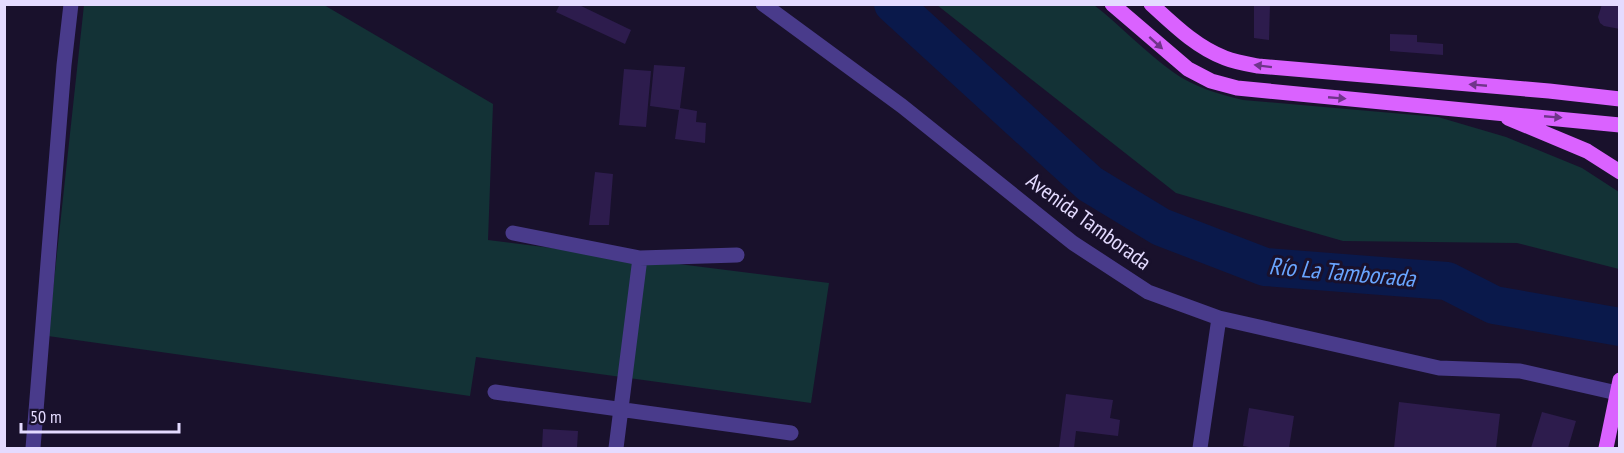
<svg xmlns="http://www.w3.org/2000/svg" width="1624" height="453" viewBox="0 0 1624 453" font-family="'PT Sans Narrow',sans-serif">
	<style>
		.green { fill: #133236 }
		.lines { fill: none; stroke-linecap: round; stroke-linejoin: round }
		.river { stroke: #0a194b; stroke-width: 38 }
		.building { fill: #2d1c4d }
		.street { stroke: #493b8b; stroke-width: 15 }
		.primary { stroke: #da62ff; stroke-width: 15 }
		.oneway { fill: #70358b }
		.labels { text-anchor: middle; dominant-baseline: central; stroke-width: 6; stroke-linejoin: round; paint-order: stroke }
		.street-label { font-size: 22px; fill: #e4dbff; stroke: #19112c }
		.water-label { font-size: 24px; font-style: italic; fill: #69a5ff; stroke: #19112c }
	</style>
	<rect width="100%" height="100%" fill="#19112c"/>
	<path class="green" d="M84,5H324L493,104L488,240L829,283L811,403L476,357L470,396L48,336Z
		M937,5H1094C1121,26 1145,52 1173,72C1193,87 1219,94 1243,100L1438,117L1506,137L1582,168L1619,192V269L1517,243L1343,241L1176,193Z"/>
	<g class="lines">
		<path class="river" d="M893,4L1090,184L1161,227L1265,267L1447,281L1494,305L1620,327"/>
	</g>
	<path class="building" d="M560,4H577L631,30L625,44L556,12Z
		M1254,4H1270L1269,40L1254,38Z
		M1602,4H1620V29L1604,26L1600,23L1598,17Z
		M1390,34L1417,35V42L1443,44V55L1390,51Z
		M654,65L685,67L680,108L697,111L696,122L706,123L705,143L675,139L679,110L650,106Z
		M624,69L651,71L646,127L619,125Z
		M595,172L613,174L609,225H589Z
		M1066,394L1113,400L1110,418L1120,420L1118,436L1076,431L1074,448H1059Z
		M1399,402L1500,414L1496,448H1394Z
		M1249,408L1294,416L1289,448H1255L1243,446Z
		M1542,412L1576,421L1568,448H1531Z
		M543,429L578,431L577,448H542Z"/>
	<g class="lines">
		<path class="street" d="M763,4L902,106L1073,243L1148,292L1219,318L1439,368L1520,371L1617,393
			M513,233L640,258L737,255
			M495,392L791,433
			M33,448L64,65L71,4
			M616,448L640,258
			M1200,448L1219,318"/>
		<path class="primary" d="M1112,4L1188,69L1211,81L1237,88L1620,125
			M1151,4C1174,25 1196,47 1225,58C1235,62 1247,64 1258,66L1549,91L1620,99
			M1508,118L1587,151L1620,172
			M1606,448L1620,380"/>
	</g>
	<defs><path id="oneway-solid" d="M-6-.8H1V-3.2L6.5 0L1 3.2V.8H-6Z" transform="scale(1.5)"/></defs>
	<g class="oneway">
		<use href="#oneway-solid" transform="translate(1156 43) rotate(42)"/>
		<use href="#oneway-solid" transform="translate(1263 66) rotate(-173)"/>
		<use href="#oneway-solid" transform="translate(1478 85) rotate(-175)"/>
		<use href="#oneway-solid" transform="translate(1337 98) rotate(5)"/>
		<use href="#oneway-solid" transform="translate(1553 117) rotate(5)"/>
	</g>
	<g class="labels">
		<g class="street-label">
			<text transform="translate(1089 221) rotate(36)">Avenida Tamborada</text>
		</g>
		<g class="water-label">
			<text transform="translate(1342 272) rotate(5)">Río La Tamborada</text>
		</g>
	</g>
	<rect width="1624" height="453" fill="none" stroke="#e4dbff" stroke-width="12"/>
	<path d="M21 423v9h158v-9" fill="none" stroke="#e4dbff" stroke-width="3"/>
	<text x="30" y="423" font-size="18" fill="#e4dbff" stroke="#19112c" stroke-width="4.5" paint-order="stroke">50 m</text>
</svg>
